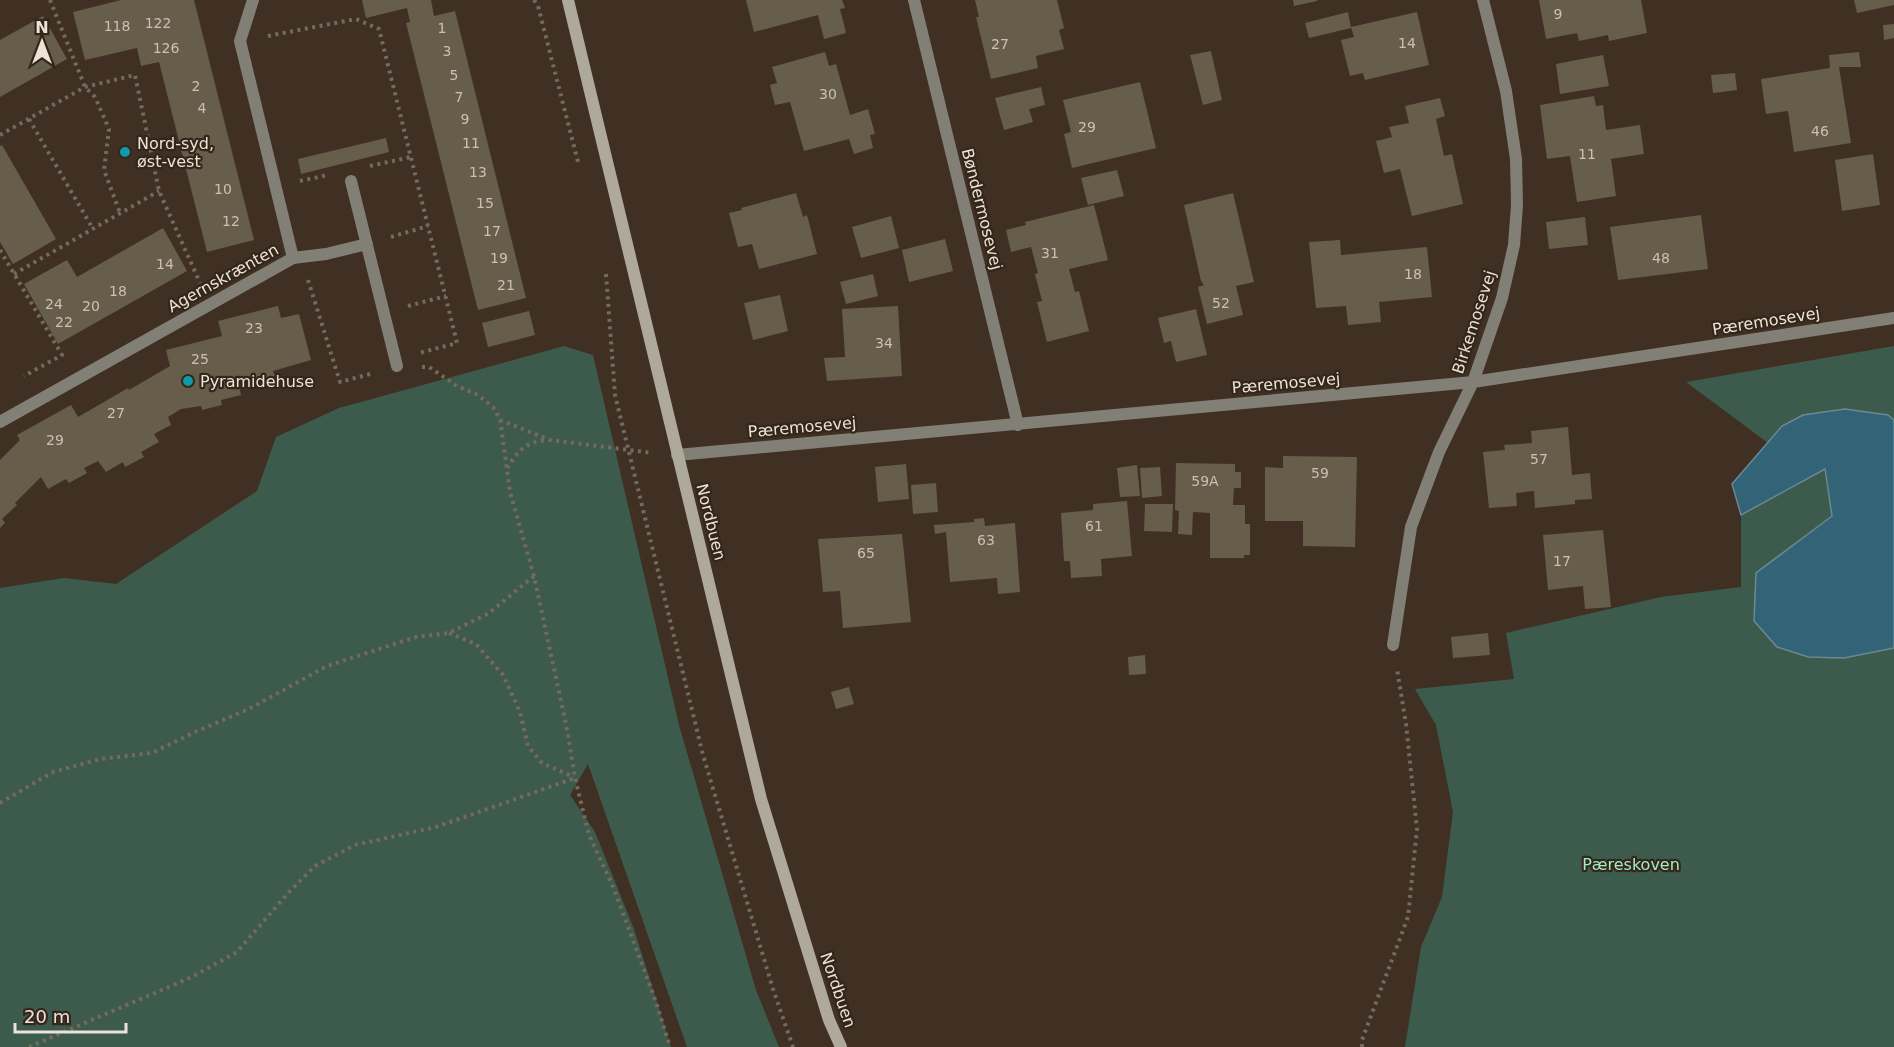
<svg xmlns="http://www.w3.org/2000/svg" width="1894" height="1047" viewBox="0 0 1894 1047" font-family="'DejaVu Sans',sans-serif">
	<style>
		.green { fill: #3d5b4c }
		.water { fill: #326376; stroke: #6a8994; stroke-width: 1.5 }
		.building { fill: #675d4b }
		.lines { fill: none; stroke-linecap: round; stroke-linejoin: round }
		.path { stroke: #76695d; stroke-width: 4; stroke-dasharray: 3 4.5; stroke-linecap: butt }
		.lane { stroke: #827f76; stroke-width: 12 }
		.street { stroke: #827f76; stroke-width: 12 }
		.secondary { stroke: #afa99b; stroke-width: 12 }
		.culture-dot { fill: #0f9aa8; stroke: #342619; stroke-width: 2 }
		.labels { text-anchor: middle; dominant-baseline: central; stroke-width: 4.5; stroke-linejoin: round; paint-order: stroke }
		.number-label { font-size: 14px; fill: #cac1b6 }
		.poi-label { font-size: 16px; fill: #ebe2da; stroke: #342619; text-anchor: start }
		.street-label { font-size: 16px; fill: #ebe2da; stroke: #342619 }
		.park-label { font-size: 16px; fill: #a0ecc7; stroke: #342619 }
	</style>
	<rect width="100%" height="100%" fill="#3f3023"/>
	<path class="green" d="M564,346L593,355L679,725L756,990L779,1047H687L588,764L570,795L595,832L634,929L671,1047H0V588L64,578L116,584L257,491L276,437L339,408Z
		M1894,346V420L1888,415L1782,426L1768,443L1686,382Z
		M1824,468L1832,516L1756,573L1844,658L1894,648V1047H1405L1421,947L1442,897L1453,812L1436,725L1415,689L1514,679L1506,633L1661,597L1741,587V515Z"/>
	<path class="water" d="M1845,409L1888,415L1894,420V648L1844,658L1808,657L1777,647L1754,621L1756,573L1832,516L1825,469L1741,515L1732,484L1782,426L1803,415Z"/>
	<path class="building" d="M121,0H194L254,240L207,252L159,62L141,66L137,48L85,60L73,12Z
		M362,0H431L434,16L455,11L526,298L478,310L406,23L410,22L407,8L366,18Z
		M746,0H842L845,8L840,9L846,33L824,39L818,15L754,32Z
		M975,0H1057L1064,28L1059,30L1064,49L1036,56L1038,68L991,79L976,17H979Z
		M1293,0H1317V1L1294,6Z
		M1539,0H1641L1647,33L1609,41L1608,35L1579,41L1577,33L1546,39Z
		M1854,0H1894V5L1857,13Z
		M1348,12L1351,28L1309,38L1305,23Z
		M1417,12L1429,65L1365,80L1363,73L1350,76L1341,40L1354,37L1351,27Z
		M43,16L67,59L0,97V40Z
		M1894,24V38L1884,40L1883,25Z
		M1211,51L1222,100L1203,105L1190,55Z
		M825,52L829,66L836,64L850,115L868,109L875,134L870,135L873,148L854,154L849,139L804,151L790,102L775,105L770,85L777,83L772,67Z
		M1859,52L1861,67H1839L1851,143L1794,152L1788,111L1766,114L1761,79L1830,68L1829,55Z
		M1603,55L1609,86L1560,94L1556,64Z
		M1735,73L1737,90L1713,93L1711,75Z
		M1140,82L1156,148L1072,168L1064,134L1071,132L1063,100Z
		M1041,87L1045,105L1029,109L1033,122L1004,130L995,98Z
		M1594,96L1596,106L1603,105L1606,130L1640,125L1644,154L1611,159L1616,196L1577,202L1570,156L1547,159L1540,105Z
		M1440,98L1445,116L1436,119L1444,156L1452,154L1463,204L1412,216L1400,169L1384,173L1376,141L1392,137L1389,127L1409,123L1405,106Z
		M386,138L389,152L301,174L298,159Z
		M2,145L56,239L13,264L0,242V146Z
		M1873,154L1880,205L1842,211L1835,160Z
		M1117,170L1124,196L1088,205L1081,178Z
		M796,193L803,217L807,215L817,254L759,269L752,244L738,247L729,213L742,210L741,208Z
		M1233,193L1254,282L1236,286L1243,315L1207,324L1198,287L1204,285L1201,281L1184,205Z
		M1094,205L1108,260L1069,269L1075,292L1079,291L1089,331L1047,342L1037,302L1042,301L1035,274L1038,273L1031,247L1011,252L1006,230L1026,225L1025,222Z
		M1701,215L1708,269L1618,280L1610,227Z
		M891,216L899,248L861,258L852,227Z
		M1585,217L1588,245L1549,249L1546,222Z
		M163,228L187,271L58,344L24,284L67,260L77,277Z
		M945,239L953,271L909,282L902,250Z
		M1340,240L1341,255L1427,247L1432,297L1379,302L1381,322L1348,325L1346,306L1316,308L1309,242Z
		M873,274L878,296L846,304L840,282Z
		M780,295L788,331L753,340L744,303Z
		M278,306L281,318L299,314L311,360L273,371L275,376L254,381L253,376L237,379L241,395L221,400L222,405L202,410L201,406L181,409L168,417L171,425L154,434L159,442L141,452L144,457L125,467L123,462L106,472L98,461L84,468L87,473L69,483L66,479L48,489L41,477L15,503L17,505L2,519L5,523L0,528V460L20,440L17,435L71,405L78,417L128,388L129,390L170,366L166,350L222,336L218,321Z
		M898,306L902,376L827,381L824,358L845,357L842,309Z
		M1196,309L1207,355L1176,362L1171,341L1164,343L1158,318Z
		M529,311L535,335L488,347L482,323Z
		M1568,427L1572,475L1590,473L1592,499L1575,500V504L1535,508L1534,491L1516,493L1517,506L1489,508L1483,452L1505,450L1504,445L1532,443L1531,431Z
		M1283,456L1357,457L1355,547L1303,546V521H1265V467L1283,468Z
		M1176,463L1235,464V472H1241V488H1234L1233,505H1245V524H1250V555H1244V558H1210V513L1193,512L1192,535L1178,534L1179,511L1175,510Z
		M906,464L909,499L878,502L875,467Z
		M1137,465L1140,496L1120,497L1117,468Z
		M1160,467L1162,496L1142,498L1140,468Z
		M936,483L938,512L913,514L911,485Z
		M1127,501L1132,556L1101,559L1102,576L1071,578L1070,561H1064L1061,513L1093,510V504Z
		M1145,504H1173L1172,532L1144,531Z
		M984,518L985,526L1015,523L1020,592L998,594L997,578L950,582L946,532L935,534L934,525L974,522V519Z
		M1603,530L1611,607L1585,609L1583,586L1548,590L1543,535Z
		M902,534L911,622L843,628L840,591L823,592L818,539Z
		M1488,633L1490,655L1453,658L1451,637Z
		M1145,655L1146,674L1129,675L1128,657Z
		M849,687L854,704L836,709L831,692Z"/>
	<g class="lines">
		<path class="path" d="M50,0L85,87L95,97L109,129L104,170L120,213
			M534,0L538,6L578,162
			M268,36L356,19L379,29L457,343L419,353
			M29,119L93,229
			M0,135L85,87L135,75L159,191L200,283
			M370,166L411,157
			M300,181L328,175
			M391,237L428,226
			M0,250L62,355L24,376
			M14,274L159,191
			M606,274L615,395L703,755L773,989L793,1047
			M308,280L340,382L374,373
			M408,306L446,296
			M422,367H429L457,386L478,395L493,407L500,419L510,492L534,576L567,729L575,778L589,835L614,889L656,1002L670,1047
			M500,420L550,440L653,453
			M507,468C519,450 525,442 548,440
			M449,633L476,644L503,675L520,712L528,746L542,763L574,777
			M0,803L53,772L100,759L152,753L195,732L249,709L327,666L416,637L449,633L489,613L534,576
			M29,1047L192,977L237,952L289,892L315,866L355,845L436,827L575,778
			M1362,1047V1040L1408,917L1417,829L1406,724L1397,669"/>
		<path class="lane" d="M351,181L397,366
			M293,258L326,254L367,244"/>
		<path class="street" d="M914,0L1018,425
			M0,422L293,258L240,41L253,0
			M677,455L1473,382L1894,318
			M1393,645L1411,527L1439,452L1473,382L1502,298L1514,245L1517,205L1516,159L1506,91L1483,0"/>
		<path class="secondary" d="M568,0L761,799L829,1020L841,1047"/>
	</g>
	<g class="culture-dot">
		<circle cx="125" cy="152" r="6"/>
		<circle cx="188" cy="381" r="6"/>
	</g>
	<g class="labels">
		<g class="number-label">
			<text x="1558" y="14">9</text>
			<text x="158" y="23">122</text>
			<text x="117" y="26">118</text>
			<text x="442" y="28">1</text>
			<text x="1407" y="43">14</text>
			<text x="1000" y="44">27</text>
			<text x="166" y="48">126</text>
			<text x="447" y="51">3</text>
			<text x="454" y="75">5</text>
			<text x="196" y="86">2</text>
			<text x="828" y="94">30</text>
			<text x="459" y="97">7</text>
			<text x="202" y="108">4</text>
			<text x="465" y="119">9</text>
			<text x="1087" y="127">29</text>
			<text x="1820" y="131">46</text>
			<text x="471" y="143">11</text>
			<text x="1587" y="154">11</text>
			<text x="478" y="172">13</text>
			<text x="223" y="189">10</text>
			<text x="485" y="203">15</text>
			<text x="231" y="221">12</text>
			<text x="492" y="231">17</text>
			<text x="1050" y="253">31</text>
			<text x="499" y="258">19</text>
			<text x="1661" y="258">48</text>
			<text x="165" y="264">14</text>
			<text x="1413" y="274">18</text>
			<text x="506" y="285">21</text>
			<text x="118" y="291">18</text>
			<text x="1221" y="303">52</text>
			<text x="54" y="304">24</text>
			<text x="91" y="306">20</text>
			<text x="64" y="322">22</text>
			<text x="254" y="328">23</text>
			<text x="884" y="343">34</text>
			<text x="200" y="359">25</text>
			<text x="116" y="413">27</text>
			<text x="55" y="440">29</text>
			<text x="1539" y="459">57</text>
			<text x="1320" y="473">59</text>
			<text x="1205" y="481">59A</text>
			<text x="1094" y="526">61</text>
			<text x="986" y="540">63</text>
			<text x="866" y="553">65</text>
			<text x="1562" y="561">17</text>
		</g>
		<g class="poi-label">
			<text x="137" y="143">Nord-syd,<tspan x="137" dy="18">øst-vest</tspan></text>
			<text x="200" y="381">Pyramidehuse</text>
		</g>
		<g class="street-label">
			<text transform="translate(982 209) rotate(76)">Bøndermosevej</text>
			<text transform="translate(223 278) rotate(-29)">Agernskrænten</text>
			<text transform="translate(1766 321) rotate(-9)">Pæremosevej</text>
			<text transform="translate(1474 322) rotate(-72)">Birkemosevej</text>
			<text transform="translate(1286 383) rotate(-5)">Pæremosevej</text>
			<text transform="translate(802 427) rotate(-5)">Pæremosevej</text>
			<text transform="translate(711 522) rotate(76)">Nordbuen</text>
			<text transform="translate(838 990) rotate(71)">Nordbuen</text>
		</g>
		<g class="park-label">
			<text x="1631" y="864">Pæreskoven</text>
		</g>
	</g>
	<g transform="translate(42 42)" stroke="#342619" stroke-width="4.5" paint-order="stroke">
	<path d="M0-4.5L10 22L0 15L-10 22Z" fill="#ebe2da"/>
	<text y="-9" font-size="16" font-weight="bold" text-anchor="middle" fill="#ebe2da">N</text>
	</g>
	<path d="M15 1023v9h111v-9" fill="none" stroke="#ebe2da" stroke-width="3"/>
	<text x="24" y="1023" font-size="18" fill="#ebe2da" stroke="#342619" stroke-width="4.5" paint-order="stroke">20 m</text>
</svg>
